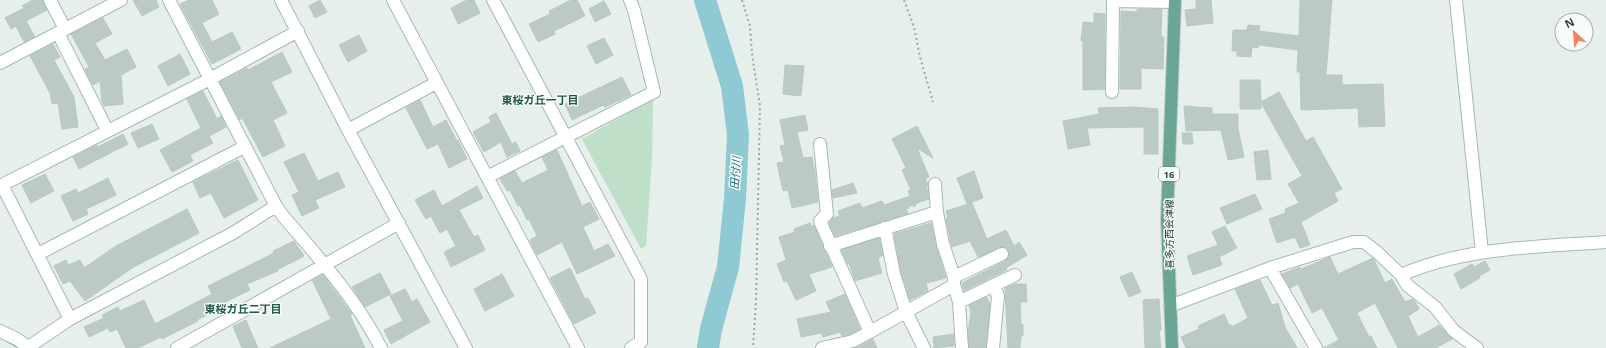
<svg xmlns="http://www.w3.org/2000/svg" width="1606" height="348" viewBox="0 0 1606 348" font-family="'Open Sans','Noto Sans JP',sans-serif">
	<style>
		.green { fill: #bfe0c8 }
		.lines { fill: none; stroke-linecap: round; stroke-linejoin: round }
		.stream { stroke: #8ec9d4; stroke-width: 3.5 }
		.river { stroke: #8ec9d4; stroke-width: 22 }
		.building { fill: #bbcac4; stroke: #b8c9c2 }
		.minor-casing { stroke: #a8b8b2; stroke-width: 14 }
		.major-casing { stroke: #c2cac8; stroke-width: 14 }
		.path { stroke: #86b3a5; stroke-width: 2; stroke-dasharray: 2 3; stroke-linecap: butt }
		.minor { stroke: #fff; stroke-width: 12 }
		.major { stroke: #6aa596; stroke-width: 12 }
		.labels { text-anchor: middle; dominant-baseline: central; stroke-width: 3; stroke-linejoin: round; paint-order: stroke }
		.shield { fill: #f7fbf9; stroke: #637a73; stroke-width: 1 }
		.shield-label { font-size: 9px; font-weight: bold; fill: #24423a }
		.street-label { font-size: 10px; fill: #24423a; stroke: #f7fbf9 }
		.neighbourhood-label { font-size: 11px; font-weight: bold; fill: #1f5548; stroke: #f7fbf9 }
		.water-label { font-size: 11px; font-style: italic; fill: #1c6f80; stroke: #f7fbf9 }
	</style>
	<rect width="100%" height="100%" fill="#e6efeb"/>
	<path class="green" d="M653,99L652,158L646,246L641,249L582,139Z"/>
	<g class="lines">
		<path class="stream" d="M8,341L20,348"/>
		<path class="river" d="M705,0L732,86L738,135L735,199L728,267L711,329L708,348"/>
	</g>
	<path class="building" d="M33,0H43L47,10L26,21L35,37L24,42L16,26L11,29L5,18L24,8L22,6Z
		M133,0H156L159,7L142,16Z
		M189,0H212L219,14L202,23L212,42L232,32L241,49L212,64L180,4Z
		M320,0L327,12L315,18L309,6Z
		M467,0H474L480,13L458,24L451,8Z
		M571,0H577L585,16L554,31L555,34L538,42L529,24L550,14L549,11Z
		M1196,0H1211L1213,23L1187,26L1185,10L1196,9Z
		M1300,0H1332L1326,75H1342V85L1383,84L1385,126L1359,127L1358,108L1301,110L1300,72H1297L1298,50L1259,45L1258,48L1252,47L1251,57L1237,56V51H1232L1233,30H1247L1248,25L1260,26L1259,31L1299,36Z
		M604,1L611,14L595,22L589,9Z
		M1137,9H1162L1161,37H1164L1163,69L1141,68V89H1120L1121,11L1137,12Z
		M1094,13L1105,14V89L1083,90V41H1081L1083,22L1094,23Z
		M103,18L112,34L95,43L105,60L127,49L136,67L121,75L123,104L104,106L102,101L100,81L93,85L85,69L89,67L71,34Z
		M359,35L367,51L348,62L339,45Z
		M604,38L613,55L596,64L587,46Z
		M53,44L60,57L54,60L74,97L78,127L62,129L58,103L52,104L50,93L30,56Z
		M282,52L292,72L271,82L287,113L273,120L285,146L263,157L242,118L240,120L220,82L247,68L248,70Z
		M180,54L190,74L168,86L158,66Z
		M785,65L804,66L801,96L783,94Z
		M622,77L631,95L605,107L603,105L572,120L565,104Z
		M1240,80H1260L1261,102L1279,92L1306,141L1313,137L1342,189L1334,193L1338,201L1301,222L1310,245L1300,248L1295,237L1277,243L1269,219L1286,213L1285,209L1299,203L1288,184L1302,176L1261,103V109H1240Z
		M203,91L217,119L221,116L226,127L209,136L213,143L190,155L193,161L172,172L160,150L201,128L187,99Z
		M420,100L433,127L446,120L457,141L458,140L467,159L449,168L438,144L427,149L406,108Z
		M1184,106L1212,108V114H1238V129L1244,157L1228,160L1221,130L1186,131Z
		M1135,107L1158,109V154H1144V127L1087,128L1090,145L1068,149L1063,121L1099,114L1098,108Z
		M496,113L512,144L516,142L520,151L507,157L501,142L484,152L473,132L491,122L489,117Z
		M805,115L808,130L797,132L803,158L812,157L815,173L818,202L792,208L788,190L783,191L777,163L784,162L780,146L785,145L780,120Z
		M152,124L159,139L138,148L131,133Z
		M917,126L933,158L917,148L929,177L925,179L928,184L926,189H928L929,199L917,203L914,207L913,205L909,206V208L906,209L908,214L835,236L829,223L833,218L840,216L838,211L860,203L862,208L882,201L884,205L910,196L908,191L911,190L902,170L906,168L892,139Z
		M1182,133H1192L1193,144H1183Z
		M123,134L128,144L79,169L73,157L97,145L98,147Z
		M557,150L582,206L590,202L599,219L583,227L594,251L608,244L615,256L577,274L562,242L537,255L530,240L537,236L529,219L527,220L520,205L518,206L510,190L507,191L500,179L515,171L522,183L548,170L542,157Z
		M1268,150L1271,179L1257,180L1254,152Z
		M304,153L318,181L338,172L345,187L315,200L319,208L302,216L292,195L299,192L284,162Z
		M238,160L258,200L224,218L211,193L200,198L193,182Z
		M974,171L983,198L967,204L957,178Z
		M45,174L54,191L31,203L22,185Z
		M108,178L116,195L86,209L88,214L73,221L61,196L76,189L78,193Z
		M853,183L857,193L833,198L832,190Z
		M477,186L483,198L459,210L474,237L478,235L485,250L451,267L444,252L456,246L447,229L440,233L431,216L426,219L415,200L434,190L442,206Z
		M1255,194L1262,209L1227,224L1220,208Z
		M972,203L987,239L1006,230L1014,246L1019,242L1027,255L1006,268L1007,270L964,291L962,283L1005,261L1009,255L1007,248L1002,247L978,257L970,241L952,247L946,219L948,218L946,211Z
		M187,209L199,233L132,268L85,301L70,281L63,284L54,266L66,260L68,265L80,260L84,268L116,246Z
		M810,223L811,226L814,225L832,267L809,274L816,291L796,300L787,281L784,282L777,264L786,260L779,237L795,232L794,229Z
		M931,223L936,246L946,278L926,283L928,291L910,300L901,272L894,234Z
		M1225,226L1237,248L1219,257L1222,265L1193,275L1187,256L1218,245L1212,232Z
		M879,238L883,255L878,258L882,273L855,281L849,263L848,264L841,250Z
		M294,241L304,256L277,270L278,271L247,284L250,290L211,309L212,312L197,320L198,321L162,339L161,337L138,348H126L117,329L110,332L108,328L89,337L84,327L104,318L102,315L118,307L120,311L144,300L155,324L212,294L208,286L274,253L273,251Z
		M1330,257L1338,274L1373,258L1385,283L1392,279L1405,302L1412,299L1415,301L1419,309L1408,316L1418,337L1439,325L1452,339L1436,348H1398L1375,303L1357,313L1369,337L1371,336L1377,348H1323L1339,340L1322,308L1312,313L1298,284L1290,288L1282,274L1300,267L1301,269Z
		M1485,261L1490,270L1479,276L1480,278L1461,289L1454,274L1472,264L1474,267Z
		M570,268L585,299L588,298L596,313L574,324L550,278Z
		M1132,272L1141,292L1129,297L1120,277Z
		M380,273L391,294L365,307L352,287Z
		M502,274L514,296L485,311L474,289Z
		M323,275L352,314L350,315L365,348H270L331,319L312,280Z
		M1260,280L1272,305L1278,303L1285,327L1297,348H1186L1181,337L1199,329L1198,326L1224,314L1229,325L1230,324L1232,327L1248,318L1235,289Z
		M1014,284H1026L1027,302H1020L1021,324H1023V335L1021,336L1020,348H1008L1005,288Z
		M405,289L412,302L417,299L430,322L391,344L384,330L403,321L390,296Z
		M845,294L860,329L850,334L842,336L840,332L823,337L821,333L801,337L797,319L831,312L826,302Z
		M987,297L990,305L986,348H969L968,332L971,312L969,305Z
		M1159,299L1161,330H1159L1161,348H1145L1143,300Z
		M246,320L250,330L258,348H242L233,326Z
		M954,334V346L934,348L933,337Z
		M873,339L877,348H856H857Z"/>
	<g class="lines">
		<defs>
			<path id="minor" d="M50,0L65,29
				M169,0L276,206L283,216C319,258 356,299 381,348
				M281,0L348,130L466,348
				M393,0L578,348
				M493,0L641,279V342L631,348
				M1456,0L1482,252
				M58,33L107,130
				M0,63L121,0
				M1112,92L1113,1L1175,2
				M348,130L436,83
				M820,144L827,214L820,221L870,332L853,341L822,348
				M487,177L654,92L634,10L630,0
				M935,184L937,212L943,244L954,277V285L959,302L962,348
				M885,228L894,274L906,312L924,348
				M830,246L937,212
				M38,254L244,147
				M1270,268L1316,348
				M1401,275C1465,247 1537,247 1606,242
				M954,277L1002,254
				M959,302L1015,275
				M1170,306L1270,268L1353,242H1364L1378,253L1401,275L1407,285L1435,307L1454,331L1477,348
				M70,319L2,185L210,79L298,31
				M0,331L17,339L29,348
				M870,332L954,285
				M27,348L70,319L233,233L276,206
				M177,348L399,223
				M993,348L998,296L994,286"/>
			<path id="major" d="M1172,348L1167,219L1175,0"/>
		</defs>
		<use href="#minor" class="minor-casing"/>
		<use href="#major" class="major-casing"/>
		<path class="path" d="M742,0L750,26L752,54L760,106L756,300L753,348
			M904,0L914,27L920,57L933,102"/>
		<use href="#minor" class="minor"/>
		<use href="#major" class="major"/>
	</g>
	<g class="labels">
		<rect class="shield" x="1159" y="167" width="20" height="14" rx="3"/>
		<g class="shield-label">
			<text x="1169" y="174">16</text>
		</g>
		<g class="street-label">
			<text transform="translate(1169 234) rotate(-90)">喜多方西会津線</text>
		</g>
		<g class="neighbourhood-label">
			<text x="540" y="99">東桜ガ丘一丁目</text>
			<text x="243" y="308">東桜ガ丘二丁目</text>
		</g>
		<g class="water-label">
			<text transform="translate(735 173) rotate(-86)">田付川</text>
		</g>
	</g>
	<g transform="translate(1574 32) rotate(334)"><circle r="19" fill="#f7fbf9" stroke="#a3b1ad"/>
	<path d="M0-3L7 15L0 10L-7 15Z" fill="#f4845f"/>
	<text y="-6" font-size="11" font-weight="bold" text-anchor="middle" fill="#24423a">N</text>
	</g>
</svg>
